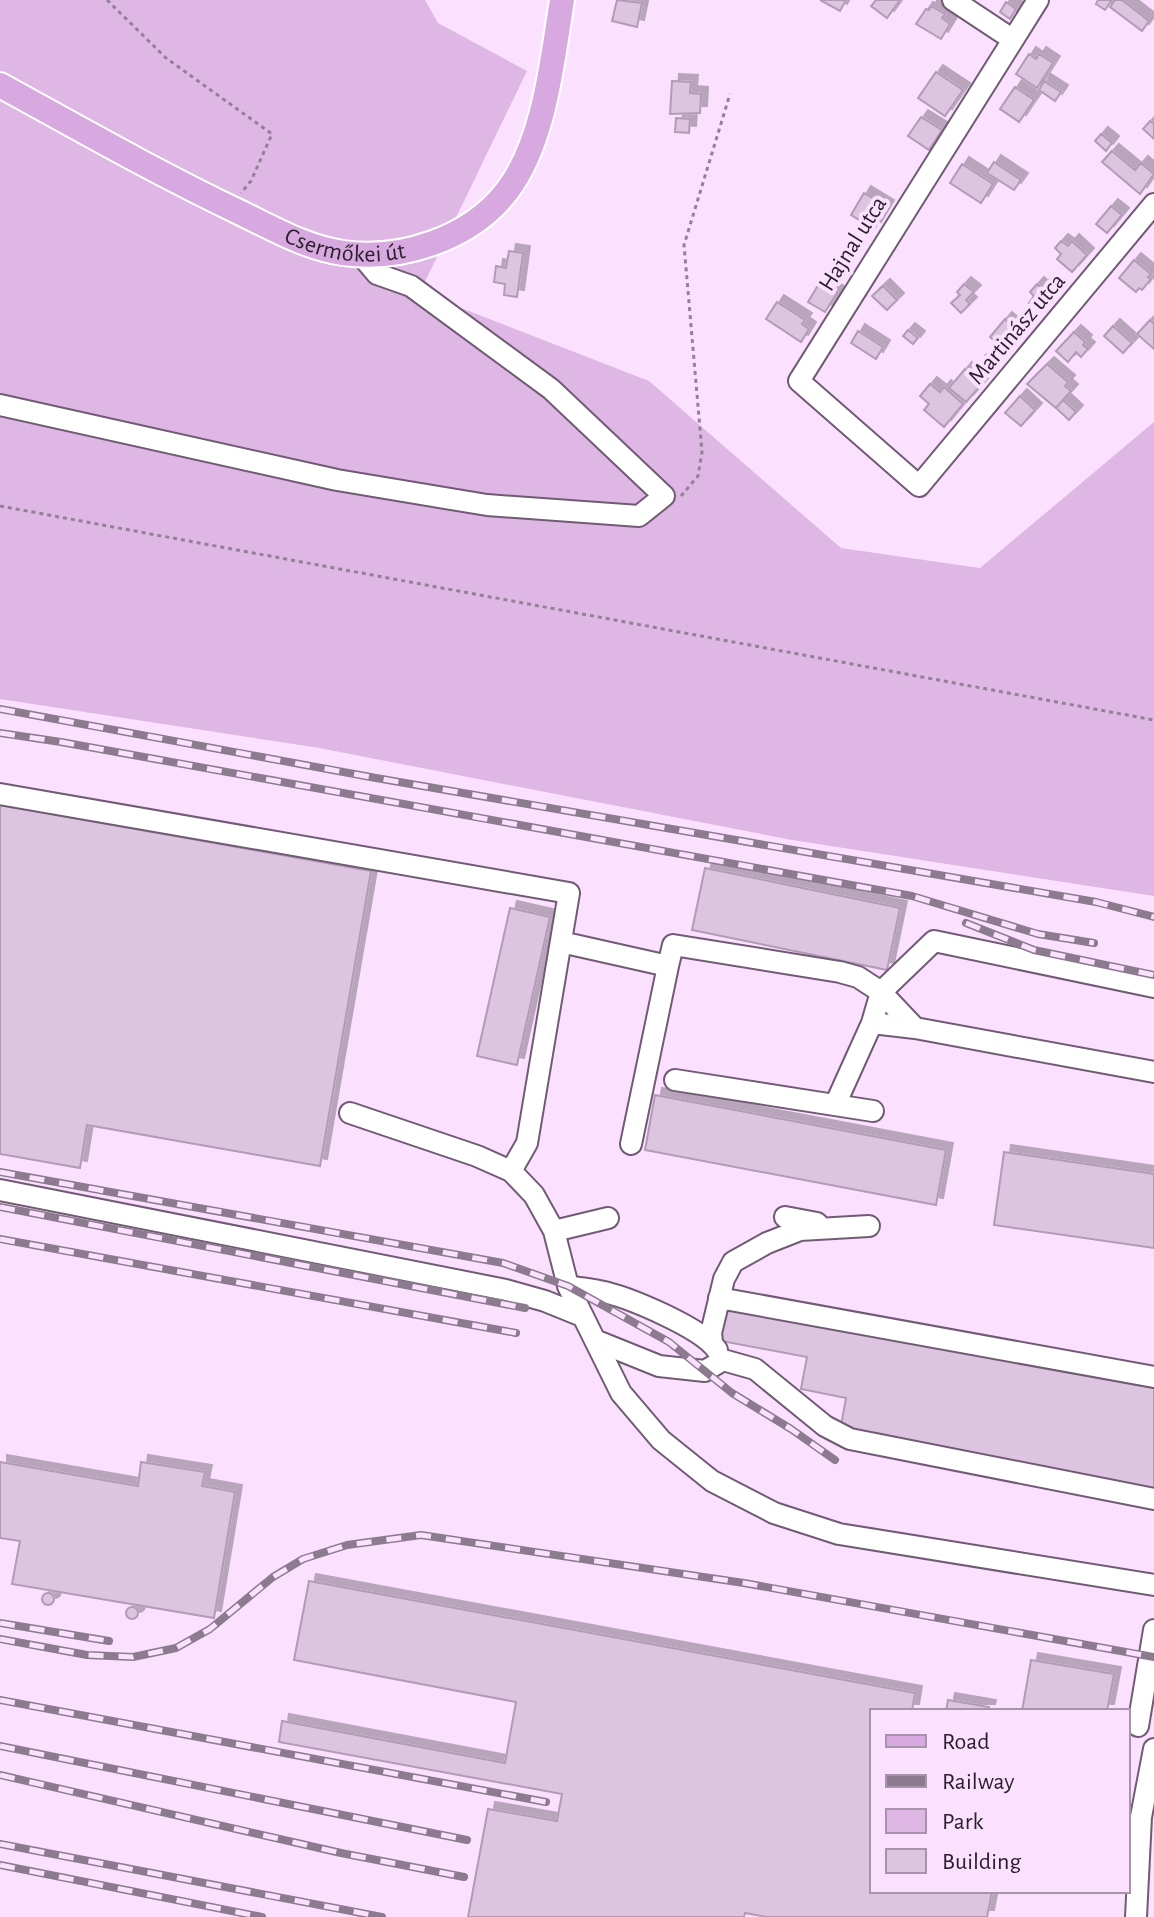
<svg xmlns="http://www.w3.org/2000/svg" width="1154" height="1917" viewBox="0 0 1154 1917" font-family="'Alegreya Sans',sans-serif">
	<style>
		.green { fill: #dfb7e5 }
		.building { fill: #ddc4e1; stroke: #b39bb7; stroke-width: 2; filter: url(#shadow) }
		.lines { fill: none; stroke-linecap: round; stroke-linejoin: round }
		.minor-casing { stroke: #715b74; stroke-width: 24 }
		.major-casing { stroke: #fff; stroke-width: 28 }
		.path { stroke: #928195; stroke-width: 3; stroke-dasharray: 4 4; stroke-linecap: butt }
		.minor { stroke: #fff; stroke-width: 20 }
		.major { stroke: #d8a9e0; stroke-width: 24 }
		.rail-casing { stroke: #8c7b8f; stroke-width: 8 }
		.rail { stroke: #fbe1ff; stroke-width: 5; stroke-dasharray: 15; stroke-linecap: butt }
		.labels { text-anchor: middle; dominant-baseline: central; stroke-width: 8; stroke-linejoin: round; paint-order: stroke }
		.street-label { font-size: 24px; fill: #2a212c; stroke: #fbe1ff }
	</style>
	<defs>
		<filter id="shadow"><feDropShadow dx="7" dy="-7" stdDeviation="0" flood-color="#0004"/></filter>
	</defs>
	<rect width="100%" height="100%" fill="#fbe1ff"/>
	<path class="green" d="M0,0H425L438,23L527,71L420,292L649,381L841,548L980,568L1154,422V896L792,840L319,748L0,699Z"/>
	<path class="building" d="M617,0L642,3L637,27L612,21Z
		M820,0H846L840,11Z
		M876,0H900L887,18L871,6Z
		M1112,0L1105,10L1096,4L1098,0Z
		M1115,0H1122L1149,21L1142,31L1110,7Z
		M1006,2L1016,9L1010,19L1000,12Z
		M931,6L945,14L942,18L950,24L941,39L916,24L926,9L929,10Z
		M1029,54L1036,59L1039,54L1053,63L1037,88L1016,74Z
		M936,72L963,90L945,116L918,98Z
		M672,81L691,82L690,93L701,94L700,113L670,114Z
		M1044,81L1061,92L1055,101L1039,90Z
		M1015,87L1034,100L1019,122L1000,109Z
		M921,117L942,130L929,150L908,136Z
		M676,118L690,119L689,133L675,132Z
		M1150,121L1154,124V139L1143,129Z
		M1101,134L1112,143L1106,151L1095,141Z
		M1112,151L1135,170L1141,163L1154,174L1140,194L1102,162Z
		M994,162L1021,180L1014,190L987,173Z
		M962,164L993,184L981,203L950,183Z
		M864,193L887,207L874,229L851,215Z
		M1111,206L1122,215L1107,233L1096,224Z
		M1061,241L1068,246L1072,241L1087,255L1072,272L1057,259L1061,254L1055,248Z
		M509,251L523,253L517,297L504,295L505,284L494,282L496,266L506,268Z
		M1134,260L1151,274L1148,277L1151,279L1142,290L1139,288L1136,292L1119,278Z
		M820,282L837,293L825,312L808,302Z
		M964,284L974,292L966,300L970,304L961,313L951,303L960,295L957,292Z
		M1037,284L1041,288L1045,284L1056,294L1040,312L1029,303L1034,296L1030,292Z
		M883,286L897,300L887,310L872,296Z
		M777,302L805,320L802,324L809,329L801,342L766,319Z
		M1005,319L1023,335L1007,352L990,337Z
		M1150,320L1154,324V349L1137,334Z
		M1113,326L1132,343L1123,353L1104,336Z
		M908,330L918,338L913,344L903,336Z
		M858,331L883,347L876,359L851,343Z
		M1074,332L1085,342L1083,345L1088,349L1081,357L1076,352L1068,362L1056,351Z
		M991,350L1002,359L996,365L985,356Z
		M1047,364L1068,382L1065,386L1071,391L1056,408L1027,384Z
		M965,369L982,384L966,402L949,388Z
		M930,384L940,392L944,387L963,404L944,427L924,410L929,404L920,396Z
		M1020,396L1035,410L1021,426L1005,413Z
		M1063,400L1076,412L1069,420L1056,408Z
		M0,805L371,871L320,1166L87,1125L80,1168L0,1154Z
		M705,868L900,908L887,970L692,930Z
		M510,908L550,917L517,1065L477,1056Z
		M655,1095L946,1150L936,1205L645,1150Z
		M1004,1152L1154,1174V1248L994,1225Z
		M722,1308L1154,1388V1489L840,1431L846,1398L801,1389L807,1357L716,1340Z
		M0,1462L138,1486L141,1462L205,1472L202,1486L235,1492L214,1618L12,1584L20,1541L0,1538Z
		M309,1581L915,1693L912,1711H872V1891H992L987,1917H767L745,1913L744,1917H468L488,1809L557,1821L562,1794L279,1742L282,1721L505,1763L516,1702L294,1660Z
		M42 1599a6 6 0 1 1 12 0a6 6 0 1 1-12 0Z
		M126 1613a6 6 0 1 1 12 0a6 6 0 1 1-12 0Z
		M1031,1660L1114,1674L1107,1711H1022Z
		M948,1700L989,1707L988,1711H946Z"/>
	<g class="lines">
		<defs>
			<path id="minor" d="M953,0L1012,39
				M1038,0L799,381L919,486L1154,204
				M0,405L337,480L487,505L639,516L664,496L551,389L411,286L377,274L361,255
				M0,794L569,893L527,1143L511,1171
				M561,942L668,966L673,945L840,972L858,977L881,992L915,1028L1154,1072
				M872,1023L881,992L934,941L1154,987
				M675,1080L873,1111
				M835,1105L872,1023L915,1028
				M350,1113L477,1156L511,1171L534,1195L554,1231L568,1286L621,1393L661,1440L712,1481L774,1513L839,1534L1154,1585
				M631,1144L668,966
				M0,1190L506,1290L545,1301L582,1316
				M785,1217L817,1223
				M554,1231L608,1218
				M568,1286C578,1288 589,1289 599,1291C627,1296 702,1328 717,1350
				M719,1298L1154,1377
				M597,1341L659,1366L705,1371L723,1360L755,1369L825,1426L850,1439L1154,1499
				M712,1342L711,1333L724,1279L733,1262L767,1243L800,1230L869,1226
				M1138,1726L1154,1630
				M1136,1917L1141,1817L1154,1749"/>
			<g id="major">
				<path id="s1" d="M0,85C80,129 159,174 241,213C274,229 307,248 343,253C401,261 470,239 507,191C545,141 552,61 562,0"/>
			</g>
		</defs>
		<use href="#minor" class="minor-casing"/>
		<use href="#major" class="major-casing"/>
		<path class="path" d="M107,0L166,58L272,134L251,181L241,193
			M681,496L698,476L702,452L684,245L730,94
			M0,506L1154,720"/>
		<use href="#minor" class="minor"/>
		<use href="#major" class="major"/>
		<defs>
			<path id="rail" d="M0,709L376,778L1096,902L1154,917
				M0,733L61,742L912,896L1038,934L1094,943
				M966,923L1034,950L1154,975
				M0,1172L503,1263L568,1286L669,1342L732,1393L791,1429L835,1460
				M0,1207L525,1308
				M0,1239L516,1333
				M0,1623L109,1641
				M0,1639L87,1655L133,1657L176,1648L210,1629L273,1577L303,1559L347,1545L421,1535L744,1583L1154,1657
				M0,1700L546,1802
				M0,1746L467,1840
				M0,1775L341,1853L464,1877
				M0,1844L382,1917
				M0,1865L262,1917"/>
		</defs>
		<use href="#rail" class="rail-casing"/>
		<use href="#rail" class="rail"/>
	</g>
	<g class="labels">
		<g class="street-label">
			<text stroke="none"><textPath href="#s1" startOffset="384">Csermőkei út</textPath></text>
			<text transform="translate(853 244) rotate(-58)">Hajnal utca</text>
			<text transform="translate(1017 329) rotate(-50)">Martinász utca</text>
		</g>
	</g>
	<rect x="870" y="1709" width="260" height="184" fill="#fbe1ff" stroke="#a794ab" stroke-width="2"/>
	<rect x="886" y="1735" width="40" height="12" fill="#d8a9e0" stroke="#a794ab" stroke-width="2"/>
	<text x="942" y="1749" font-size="24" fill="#2a212c">Road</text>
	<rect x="886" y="1775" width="40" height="12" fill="#8c7b8f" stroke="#a794ab" stroke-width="2"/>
	<text x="942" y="1789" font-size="24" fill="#2a212c">Railway</text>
	<rect x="886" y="1809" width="40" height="24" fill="#dfb7e5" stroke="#a794ab" stroke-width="2"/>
	<text x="942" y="1829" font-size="24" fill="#2a212c">Park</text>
	<rect x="886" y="1849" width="40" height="24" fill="#ddc4e1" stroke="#a794ab" stroke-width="2"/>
	<text x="942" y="1869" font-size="24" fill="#2a212c">Building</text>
</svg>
